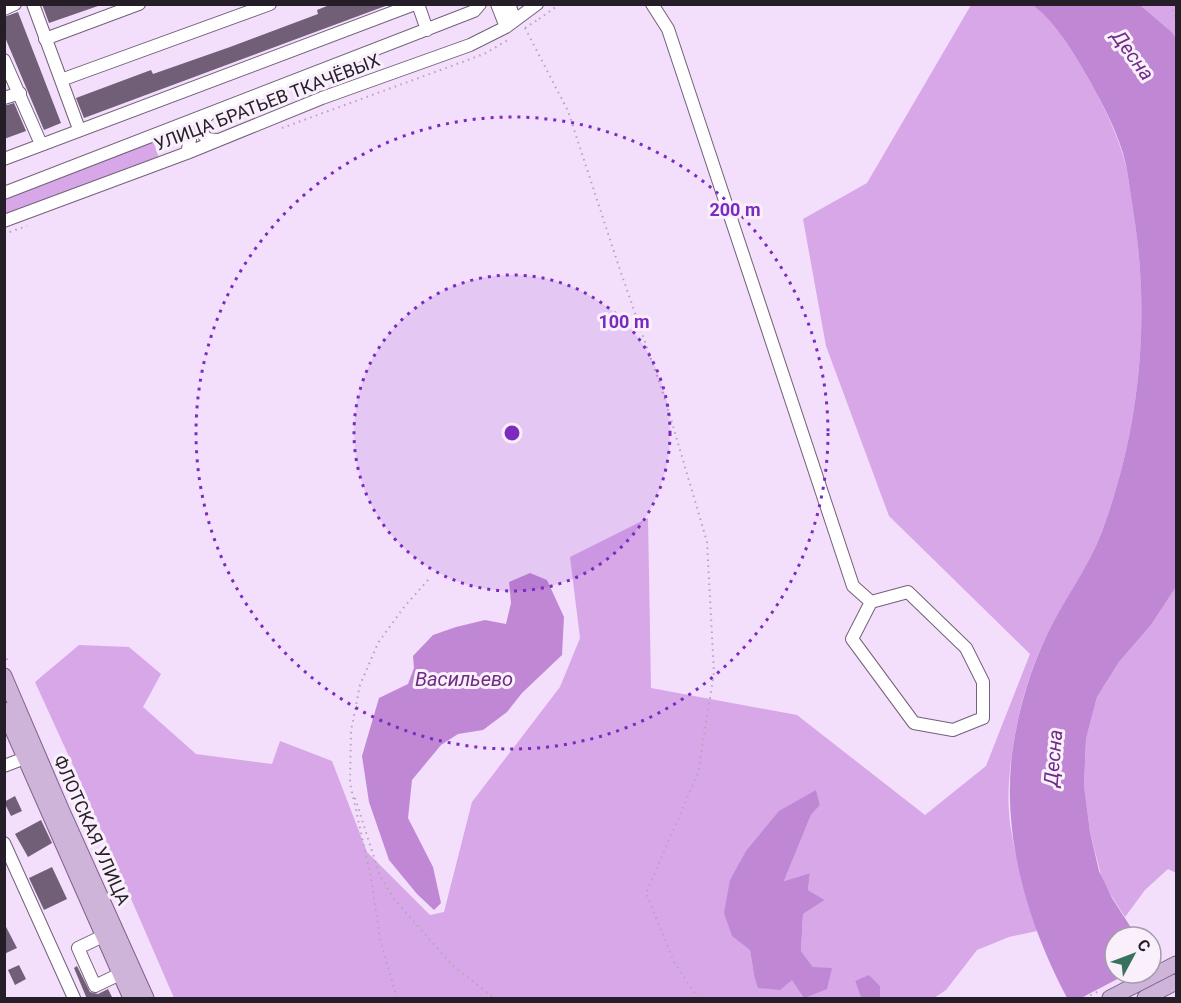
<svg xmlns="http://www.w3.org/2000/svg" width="1181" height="1003" viewBox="0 0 1181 1003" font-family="Roboto,sans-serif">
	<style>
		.green { fill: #d7a7e8; fill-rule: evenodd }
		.water { fill: #c088d4 }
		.pier { fill: #f3defb }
		.building { fill: #715f78 }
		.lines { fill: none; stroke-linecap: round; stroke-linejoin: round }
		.minor-casing { stroke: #73617a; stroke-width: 14 }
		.major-casing { stroke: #7f5f8a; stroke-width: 17 }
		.path { stroke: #b5a4bb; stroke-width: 2; stroke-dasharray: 1.5 4.5; stroke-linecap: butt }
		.minor { stroke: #fff; stroke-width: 12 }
		.major { stroke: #cfb4d9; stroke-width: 15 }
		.ring { fill: none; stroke: #7b2cbf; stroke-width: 3; stroke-dasharray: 3 6 }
		.labels { text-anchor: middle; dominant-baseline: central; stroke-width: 6; stroke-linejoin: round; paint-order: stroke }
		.street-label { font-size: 18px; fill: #251d28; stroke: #f9f0fc }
		.water-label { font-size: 20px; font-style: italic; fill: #6f2b85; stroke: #f9f0fc }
		.centre { fill: #7b2cbf; stroke: #f9f0fc; stroke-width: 3 }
		.ring-label { font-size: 18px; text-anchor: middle; font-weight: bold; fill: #7b2cbf; stroke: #f9f0fc; stroke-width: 6; stroke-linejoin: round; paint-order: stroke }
	</style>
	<rect width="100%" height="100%" fill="#f3defb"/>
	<path class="green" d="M971,5C983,5 1025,1 1034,5C1052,13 1085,72 1095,90C1105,110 1115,130 1122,152C1128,170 1130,190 1133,209C1151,318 1140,431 1101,534C1089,565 1070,593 1054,622C1038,650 1026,683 1019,715C1011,753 1004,796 1012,835C1017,867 1028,899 1037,931L1009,937L977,950L946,990L934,998H880V986L855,981L861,998H174L77,774L35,682L79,645L129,647L161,674L143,707L196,754L272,764L280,741L332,761L367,852L430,915L444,912L472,802L560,687L580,638L570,557L648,518L651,688L797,715L925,815L986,766L1030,654L889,516L826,346L803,219L867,183ZM816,791L820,805L811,815L784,881L810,873L808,890L825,900L803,914L801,951L813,967L792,980L754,975L750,949Z
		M1140,5H1176V39L1173,33Z
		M153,141L159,158L5,215V195Z
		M1176,587V873L1168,869L1145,890L1125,917L1103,883L1090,832L1084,785L1086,739L1097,697L1119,662L1151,625Z"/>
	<path class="water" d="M1033,5H1140L1173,33L1176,39V587L1151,625L1119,662L1097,697L1086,739L1084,785L1090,832L1099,871L1112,898L1137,937H1115V973H1151V961L1170,998H1067C1028,924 1002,838 1012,754C1018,709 1032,662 1053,623C1069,593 1089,565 1101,534C1140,431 1151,318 1133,210C1130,191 1128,171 1123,153C1114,124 1099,97 1084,71C1070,47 1055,22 1033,5Z
		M530,573L547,580L564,617L562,655L522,693L507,712L483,730L458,734L441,745L412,780L408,818L433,867L441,903L434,910L417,894L389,860L369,802L362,756L379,698L408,684L414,668L413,656L433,635L456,627L485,620L506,624L511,603L509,582Z
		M816,790L820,805L811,815L784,881L810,873L808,890L825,900L803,914L801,951L813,967L832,968L827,989L804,998L792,980L780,990L758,988L754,975L750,950L732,936L724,913L730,880L746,851L779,811Z
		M869,975L880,986V998H861L855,981Z"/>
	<path class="pier" d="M1154,960L1172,997L1170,998H1081L1129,973H1151V961Z"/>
	<path class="building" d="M42,4H97L98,6L49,23Z
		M332,4L388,5L84,118L76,98L151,70L153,74L230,47L318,14L317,10Z
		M18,12L61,123L44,130L4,35V17Z
		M14,103L26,131L4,139V106Z
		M15,796L22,811L11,816L4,802Z
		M41,820L52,843L28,857L15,834Z
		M52,867L67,899L44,910L29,878Z
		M4,923L17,948L4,954Z
		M19,965L26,979L15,985L8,970Z
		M77,966L90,992L98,994L108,989L113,999H87L74,968Z"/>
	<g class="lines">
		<defs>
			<path id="minor" d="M33,4L61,80L270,4
				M418,4L427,30
				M497,4L506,27
				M509,4L515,20
				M652,4L668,29L853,586L871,602
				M4,9L15,4
				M45,39L139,4
				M4,60L41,144
				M61,80L79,129
				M4,98L20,93
				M208,115C199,123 199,130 207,139L217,140
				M175,128L182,129L190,140L187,153
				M4,159L415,4
				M4,193L474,11L480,4
				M4,221L187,153L322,98L470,45L506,27L537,4
				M908,592L966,648L983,682V718L953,730L914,723L852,639L871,602Z
				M4,766L25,758
				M4,843L74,998
				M103,936L78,948L95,986L120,974"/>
			<path id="major" d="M4,676L61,809L146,998
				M4,710L131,998
				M1110,998L1176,964
				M1145,998L1176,982"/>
		</defs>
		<use href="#minor" class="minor-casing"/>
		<use href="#major" class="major-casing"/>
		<path class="path" d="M1170,4L1176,19
			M539,19L560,4
			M525,28L568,111L619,267L666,402L707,542L714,673L698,773L646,893L674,962L698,998
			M525,28L539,19L538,18
			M282,128L484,54L508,40
			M4,234L27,226
			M4,653L9,664
			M355,798L380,876L395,900L452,965L494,998
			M397,998L380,939L371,878L350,783L351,731L360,685L378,643L404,607L429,579
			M1085,998L1099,991"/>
		<use href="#minor" class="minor"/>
		<use href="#major" class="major"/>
	</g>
	<circle cx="512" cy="433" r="158" fill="#7b2cbf" fill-opacity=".12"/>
	<g class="ring">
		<circle cx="512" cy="433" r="158"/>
		<circle cx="512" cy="433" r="316"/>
	</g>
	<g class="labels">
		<g class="street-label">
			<text transform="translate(267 102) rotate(-21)">УЛИЦА БРАТЬЕВ ТКАЧЁВЫХ</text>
			<text transform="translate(92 830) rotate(66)">ФЛОТСКАЯ УЛИЦА</text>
		</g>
		<g class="water-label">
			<text transform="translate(1133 55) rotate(54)">Десна</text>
			<text x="464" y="679">Васильево</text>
			<text transform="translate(1053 758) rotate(-85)">Десна</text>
		</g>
	</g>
	<circle cx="512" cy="433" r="9" class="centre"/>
	<g class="ring-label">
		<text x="735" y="216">200 m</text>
		<text x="624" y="328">100 m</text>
	</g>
	<rect width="1181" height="1003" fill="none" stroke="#251d28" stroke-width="12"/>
	<g transform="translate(1133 955) rotate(49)"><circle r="28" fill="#f9f0fc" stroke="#a49ca7" stroke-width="1.5"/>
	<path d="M0-4.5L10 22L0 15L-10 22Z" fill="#37725c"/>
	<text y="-9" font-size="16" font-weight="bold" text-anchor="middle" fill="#251d28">С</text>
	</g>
</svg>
